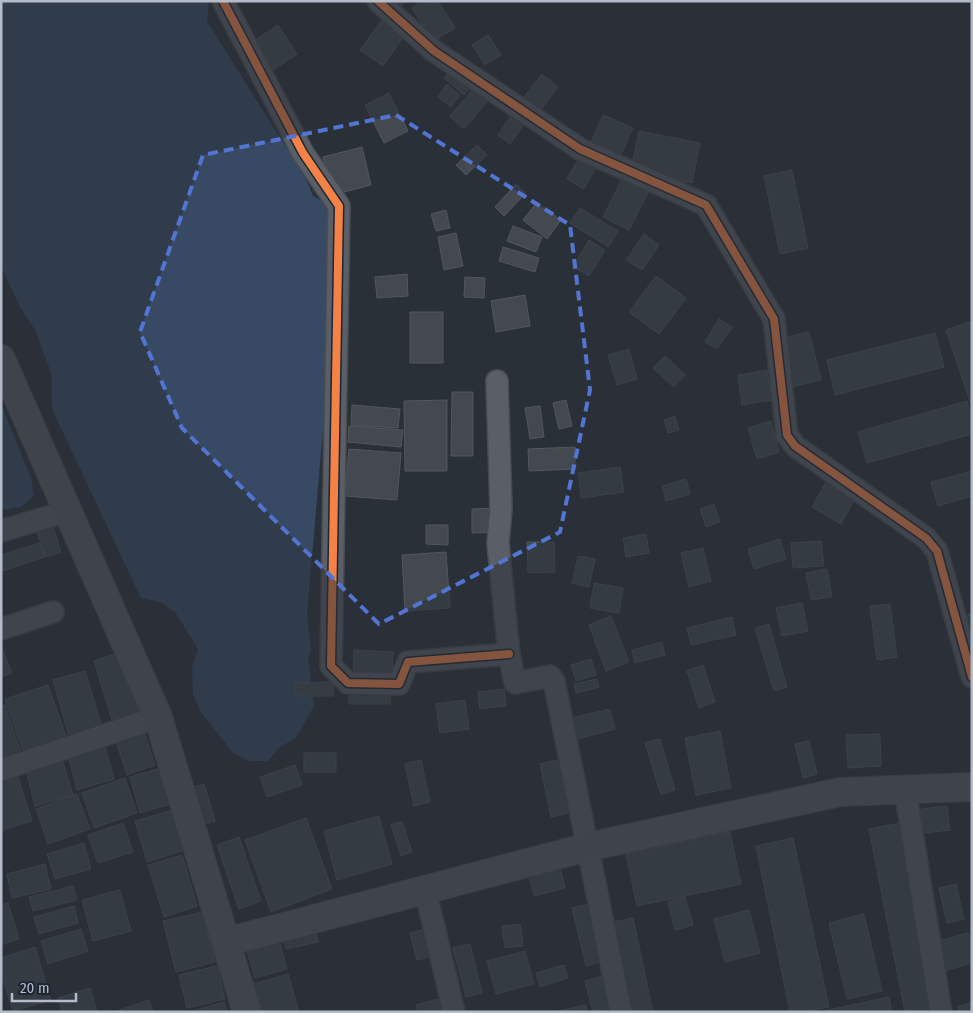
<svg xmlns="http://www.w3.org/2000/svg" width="973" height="1013" viewBox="0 0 973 1013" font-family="'Fira Sans Condensed',sans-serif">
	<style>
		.water { fill: #384963 }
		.building { fill: #444950; stroke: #52575f }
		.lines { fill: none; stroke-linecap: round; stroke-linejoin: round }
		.street-casing { stroke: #484c53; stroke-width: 24 }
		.secondary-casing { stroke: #484c53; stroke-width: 30 }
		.street { stroke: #5a5e66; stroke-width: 21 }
		.secondary { stroke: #595d64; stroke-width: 28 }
		.cycleway-casing { stroke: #1d2633; stroke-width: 11 }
		.cycleway { stroke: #f48246; stroke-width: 8 }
		.marked { fill: none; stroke: #5274d3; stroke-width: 4; stroke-dasharray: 10 6; stroke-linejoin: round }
	</style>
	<rect width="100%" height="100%" fill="#2a3038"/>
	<path class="water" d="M1,1H209L207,21L306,179L313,196L329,205L332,326L307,614L311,650L308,658L314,706L296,738L280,747L268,761H249L233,753L200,711L193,694L192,667L198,650L194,642L175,612L160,602L141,598L137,590L52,409L51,373L35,330L20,307L1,266Z
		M1,403L31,478L34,496L21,507L2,510Z"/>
	<path class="building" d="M383,1H406L393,13Z
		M422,1H438L455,28L433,41L412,8Z
		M384,17L406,33L383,66L360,50Z
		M278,25L297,54L273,70L254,41Z
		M488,35L501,55L485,65L472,45Z
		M454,67L473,84L464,95L444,78Z
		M542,74L558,87L538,114L521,101Z
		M447,84L460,95L451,107L438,97Z
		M475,87L489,99L464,129L450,116Z
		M389,93L408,131L384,143L365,105Z
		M514,111L527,120L510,144L498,135Z
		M603,115L633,128L620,157L590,144Z
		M639,131L700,143L692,183L631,171Z
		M477,145L487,155L466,175L456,165Z
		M362,147L371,185L333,195L323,157Z
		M580,156L597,165L584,189L567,179Z
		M792,170L808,248L780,254L764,176Z
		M625,173L651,187L629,230L603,217Z
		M516,184L526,193L504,216L495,207Z
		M537,202L561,220L547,239L523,220Z
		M580,208L618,231L608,247L570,223Z
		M446,210L450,228L436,231L431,214Z
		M513,226L542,237L536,252L507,241Z
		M456,233L463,266L444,270L438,237Z
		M644,234L659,245L642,270L626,260Z
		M589,240L605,250L589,276L573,267Z
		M503,247L539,258L535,272L499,261Z
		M407,274L408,296L377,298L375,277Z
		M656,276L686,298L659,334L629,312Z
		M465,277L485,278L484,298L464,297Z
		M525,295L530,326L496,332L491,301Z
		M410,312H443V363H410Z
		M719,319L732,327L717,349L705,342Z
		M972,321V407L946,330Z
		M809,332L821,380L791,387L779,339Z
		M935,333L944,367L835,395L827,360Z
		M629,349L637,379L617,385L608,355Z
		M665,356L685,375L674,387L653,368Z
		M767,370L772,400L742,405L738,375Z
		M452,392H473V456H451Z
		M447,400V471H405L404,401Z
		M566,400L572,426L559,429L553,403Z
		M967,401L972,419V434L867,463L858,432Z
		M352,405L400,409L398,428L351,425Z
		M540,406L544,437L530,439L525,408Z
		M675,416L679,430L668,433L664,420Z
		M771,421L779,452L757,459L748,428Z
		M349,426L403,430L401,447L348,442Z
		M575,447L576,469L529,471L528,449Z
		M349,449L401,453L397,500L345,496Z
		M620,467L624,492L581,498L578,473Z
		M972,471V496L938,506L931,482Z
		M686,479L690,494L666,501L662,486Z
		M826,482L855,498L841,524L812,507Z
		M714,504L720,522L706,527L700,509Z
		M498,508V532L472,533V509Z
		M52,524L61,552L45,557L36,529Z
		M426,525H448V545L426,544Z
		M646,534L649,553L626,557L623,538Z
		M780,539L786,559L754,569L748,549Z
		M821,541L824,566L793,568L791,543Z
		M527,542H554L555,572L528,573Z
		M40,543L44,557L3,571L1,555Z
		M703,548L711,581L689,587L681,553Z
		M446,552L450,608L405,611L402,555Z
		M578,556L595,559L589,587L572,583Z
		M827,569L832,597L811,600L806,573Z
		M594,583L623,588L619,613L590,608Z
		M802,603L808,631L782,636L776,608Z
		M890,604L897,657L877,660L870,606Z
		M972,613V625L968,614Z
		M611,616L629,662L606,671L589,625Z
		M732,617L736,635L691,645L687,628Z
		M769,624L787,687L774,691L755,628Z
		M662,642L665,655L635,663L632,650Z
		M1,646L12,673L1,677Z
		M354,650L393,652L392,680L353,679Z
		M121,652L141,719L114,727L94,661Z
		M591,659L596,675L576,681L571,665Z
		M703,665L715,702L699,708L687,671Z
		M85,671L104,734L71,743L53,680Z
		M597,679L599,687L576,693L574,684Z
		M333,682V696H296L295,683Z
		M48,685L68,742L25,757L5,699Z
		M349,686L391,687L390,704H349Z
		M504,689L506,706L480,709L478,692Z
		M465,700L469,729L440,733L436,704Z
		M5,705L22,756L1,763V706Z
		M610,709L615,729L573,740L568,719Z
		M142,726L155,765L127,775L114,735Z
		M720,731L731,788L696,795L685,738Z
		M880,734L881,766L848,768L846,735Z
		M103,739L114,779L77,790L67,752Z
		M660,739L675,790L661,795L645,743Z
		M809,741L817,774L803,778L795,744Z
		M60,752L73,795L35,806L25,766Z
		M304,753H336V772H304Z
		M566,758L578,811L551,817L540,764Z
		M421,760L430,802L414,806L405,764Z
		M295,765L302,785L267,797L260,777Z
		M15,768L32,821L1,830V772Z
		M160,768L171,804L140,813L130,777Z
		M125,778L137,813L94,828L82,793Z
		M204,784L215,821L202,825L190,788Z
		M77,794L90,829L48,844L36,809Z
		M947,806L950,830L924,833L921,809Z
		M172,810L185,850L147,862L135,821Z
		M379,816L392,864L337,880L324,831Z
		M306,818L332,889L271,912L245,840Z
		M402,821L412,852L401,856L391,825Z
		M123,823L133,852L98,863L88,835Z
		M901,823L938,1012H905L869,829Z
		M730,832L741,884L637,906L626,854Z
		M239,837L261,901L239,909L217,845Z
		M793,838L829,1007L804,1012H790L756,846Z
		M84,843L91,869L55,879L47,854Z
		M182,855L197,906L164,917L148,865Z
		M557,856L565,888L534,896L526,863Z
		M45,864L51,889L12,898L7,874Z
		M956,884L964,919L947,923L939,888Z
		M73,886L77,900L33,911L29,897Z
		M120,890L131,931L93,941L82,900Z
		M685,897L693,925L675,930L668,902Z
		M8,903L19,939L1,945V905Z
		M590,904L604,961L586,966L572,908Z
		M74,906L78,923L39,934L34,917Z
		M749,910L760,953L725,962L714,919Z
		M202,912L215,962L176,972L163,921Z
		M864,914L882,991L847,999L829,923Z
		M633,918L653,1012H627L608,923Z
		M314,922L318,942L286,949L281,930Z
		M520,924L523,946L505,948L502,926Z
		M431,928L439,955L417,960L410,933Z
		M81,929L88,951L48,964L41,941Z
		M277,932L287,969L255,978L244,941Z
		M968,933L972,948V963L940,972L932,943Z
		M470,944L482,993L466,997L453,948Z
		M35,947L51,1000L13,1011L1,973V958Z
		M525,951L534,984L496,994L487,961Z
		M564,965L568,978L540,987L536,973Z
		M217,966L225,999L187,1008L179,975Z
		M288,974L299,1012H263L254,984Z
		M606,975L616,1012H593L585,981Z
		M90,988L97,1012H62L58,998Z
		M446,997L450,1012H418L416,1005Z
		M889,997L892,1012H819Z
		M149,1000L153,1012H114Z
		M224,1002L227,1012H196V1010Z
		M972,1003V1012H960L958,1006Z
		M586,1005L587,1012H553Z"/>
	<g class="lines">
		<defs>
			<path id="street" d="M223,1L303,153L339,206L331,666L348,683L399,684L408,662L509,654
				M378,1L434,51L580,149L706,205L774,319L787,435L795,446L926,538L937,551L972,677
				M497,381L501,508L498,543L509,654L515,683L550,676L554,681L621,1012
				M1,531L68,511
				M1,629L53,612
				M1,770L158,717
				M905,789L941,1012
				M425,889L454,1012"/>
			<path id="secondary" d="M1,359L158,717L247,1012
				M226,942L588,847L840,792L972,787"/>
		</defs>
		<use href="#street" class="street-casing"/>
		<use href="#secondary" class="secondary-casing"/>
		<use href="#street" class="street"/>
		<use href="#secondary" class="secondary"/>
		<defs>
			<path id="cycleway" d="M223,1L303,153L339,206L331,666L348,683L399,684L408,662L509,654
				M378,1L434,51L580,149L706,205L774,319L787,435L795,446L926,538L937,551L972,677"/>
		</defs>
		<use href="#cycleway" class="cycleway-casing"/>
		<use href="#cycleway" class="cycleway"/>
	</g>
	<path d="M0 0H973V1013H0ZM396,115L570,225L590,390L560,532L379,624L182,428L140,332L203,155Z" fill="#2a3038" fill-opacity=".55" fill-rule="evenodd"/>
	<path class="marked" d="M396,115L570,225L590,390L560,532L379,624L182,428L140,332L203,155Z"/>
	<rect width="973" height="1013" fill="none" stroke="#b4bcc9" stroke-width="5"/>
	<path d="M12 993v8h64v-8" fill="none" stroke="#b4bcc9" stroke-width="2.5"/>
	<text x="20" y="993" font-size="15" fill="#b4bcc9" stroke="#1d2633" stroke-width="4" paint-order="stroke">20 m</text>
</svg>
